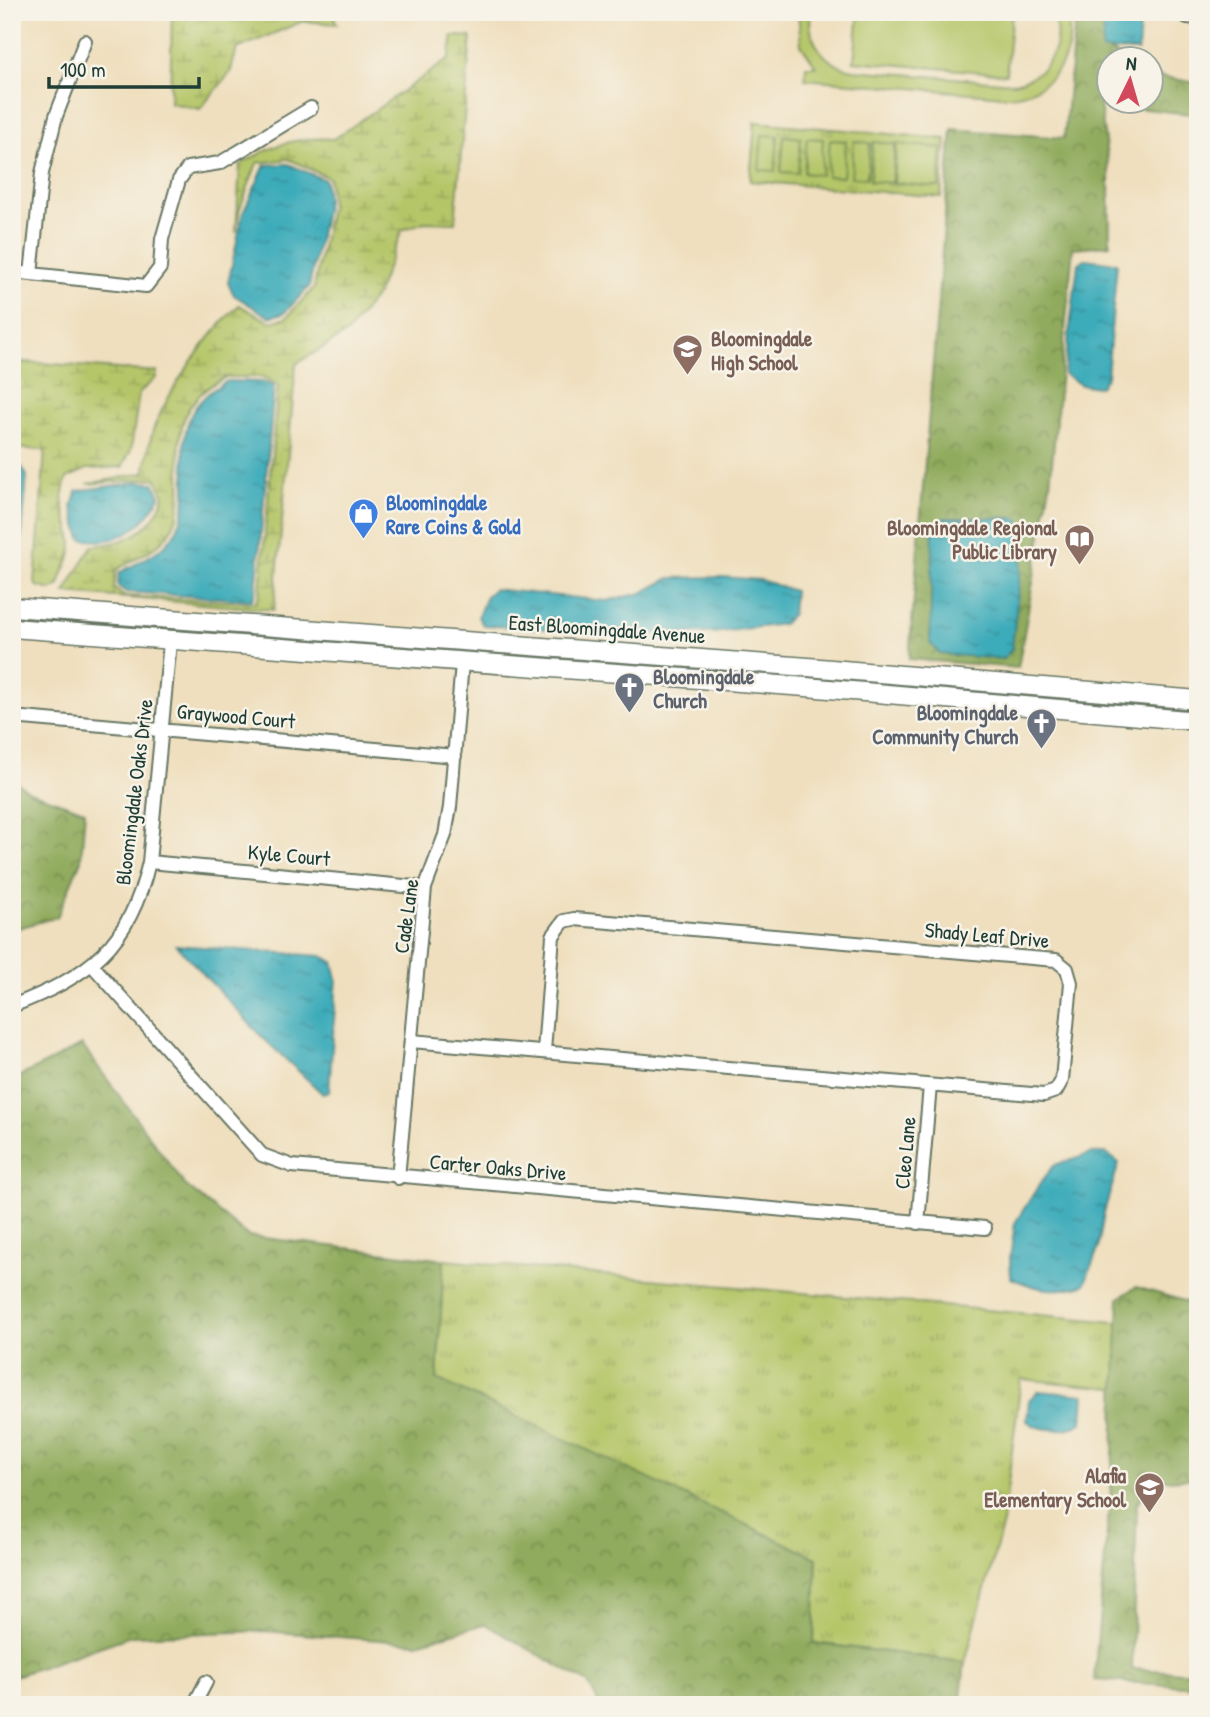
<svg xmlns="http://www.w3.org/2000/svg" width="1210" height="1717" viewBox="0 0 1210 1717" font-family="'Patrick Hand',sans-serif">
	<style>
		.grass { fill: url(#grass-tufts); stroke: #6a824e; stroke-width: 2 }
		.forest { fill: url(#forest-crowns); stroke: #587448; stroke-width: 2 }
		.wetland { fill: url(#wetland-marsh); stroke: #6a824e; stroke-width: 2; fill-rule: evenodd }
		.pitch { fill: #b5c669; stroke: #6a824e; stroke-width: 2 }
		.water { fill: url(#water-ripples); stroke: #2e7477; stroke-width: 2 }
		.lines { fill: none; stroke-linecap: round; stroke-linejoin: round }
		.minor-casing { stroke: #687664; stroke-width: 16 }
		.secondary-casing { stroke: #687664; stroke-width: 21 }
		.minor { stroke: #fff; stroke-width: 12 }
		.secondary { stroke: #fff; stroke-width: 18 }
		.labels { text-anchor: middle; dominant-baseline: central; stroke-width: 5; stroke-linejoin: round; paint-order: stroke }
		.education-label { font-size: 21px; font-weight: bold; fill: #785e54; stroke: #f7f3e8; text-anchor: end }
		.shop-label { font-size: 21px; font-weight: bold; fill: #366cbe; stroke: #f7f3e8; text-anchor: start }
		.street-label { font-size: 21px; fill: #1f3d34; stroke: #f7f3e8 }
		.worship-label { font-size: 21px; font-weight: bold; fill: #5b616d; stroke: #f7f3e8; text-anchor: start }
	</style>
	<defs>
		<pattern id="grass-tufts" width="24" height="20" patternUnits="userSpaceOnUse" patternTransform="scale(1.75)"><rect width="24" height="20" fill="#b5c669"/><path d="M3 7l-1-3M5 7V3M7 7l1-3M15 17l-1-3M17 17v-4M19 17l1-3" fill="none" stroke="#93a257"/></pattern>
		<pattern id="forest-crowns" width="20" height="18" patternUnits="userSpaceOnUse" patternTransform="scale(1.75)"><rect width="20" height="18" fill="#90ab5d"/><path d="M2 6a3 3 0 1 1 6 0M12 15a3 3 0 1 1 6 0" fill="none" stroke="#758c4e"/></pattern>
		<pattern id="wetland-marsh" width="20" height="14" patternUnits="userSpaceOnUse" patternTransform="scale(1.75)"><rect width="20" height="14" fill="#b5c669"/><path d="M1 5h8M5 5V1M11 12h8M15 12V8" fill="none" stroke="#93a257"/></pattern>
		<pattern id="water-ripples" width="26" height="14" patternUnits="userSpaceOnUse" patternTransform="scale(1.75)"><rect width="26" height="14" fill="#3dacba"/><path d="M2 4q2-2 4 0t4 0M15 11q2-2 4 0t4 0" fill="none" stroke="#338d98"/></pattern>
	</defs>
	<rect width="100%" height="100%" fill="#f7f3e8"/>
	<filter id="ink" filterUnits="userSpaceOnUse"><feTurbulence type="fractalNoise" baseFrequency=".0143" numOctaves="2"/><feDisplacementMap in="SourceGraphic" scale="14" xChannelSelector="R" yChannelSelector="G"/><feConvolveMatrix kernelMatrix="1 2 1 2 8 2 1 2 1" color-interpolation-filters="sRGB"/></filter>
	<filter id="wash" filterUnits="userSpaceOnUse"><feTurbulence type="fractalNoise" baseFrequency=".00686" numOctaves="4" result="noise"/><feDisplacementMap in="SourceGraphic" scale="28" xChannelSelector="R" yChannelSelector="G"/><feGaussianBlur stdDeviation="1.57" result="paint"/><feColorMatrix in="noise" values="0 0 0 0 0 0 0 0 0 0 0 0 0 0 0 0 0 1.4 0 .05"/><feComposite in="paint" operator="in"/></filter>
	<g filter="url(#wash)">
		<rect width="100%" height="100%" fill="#efdfbe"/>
		<path class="grass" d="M755,122L946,139L941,197L750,181Z
			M444,1260L1126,1323L1121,1389L1021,1379L1003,1523L965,1662L814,1643L437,1379Z"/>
		<path class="forest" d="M1076,12H1109L1106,48L1123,59L1108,60V102H1150L1151,75L1198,83V115L1100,104L1109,172L1110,245L1073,248L1050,484L1018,668L909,659L952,129L1064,138Z
			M12,779L30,792L85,811L81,860L57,917L12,930Z
			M82,1045L185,1185L248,1236L444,1260L437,1379L817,1558L814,1643L965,1662L960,1705H600L588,1683L485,1624L417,1643L263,1631L131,1636L12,1677V1092L20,1076Z
			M1136,1287L1198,1305V1478L1149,1481L1137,1504L1132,1669L1198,1673V1687L1094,1680L1112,1476L1119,1298Z"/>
		<path class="wetland" d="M172,12H332L337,24L303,21L237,49L230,73L200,109L170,103Z
			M453,36L471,37L455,223L424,222L402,230L377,294L347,333L296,364L274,610L65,593L92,546C126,544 153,531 164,496L156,478L87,484L144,473C148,457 149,439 155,425C173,383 208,335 239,305L270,322L286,318L314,288L331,203L329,178L289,159L257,163L239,211L236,233L240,165C271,145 298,136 334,139L449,59ZM226,377H263L278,385L260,592L256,603L123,596L114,588L116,570C130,561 150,553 162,541C209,496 140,418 226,377Z
			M12,361L157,372L156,378L139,393L131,450L122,467L87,469L67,478C56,507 70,517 72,543C73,560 61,570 59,586L51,590L37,586L35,583L45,450L12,448Z"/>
		<path class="pitch" d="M798,12H811C806,41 825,65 854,70L1013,83C1047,78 1067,44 1051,12H1066C1080,56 1050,96 1004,96L805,79L806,66H816L801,45Z
			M859,12H1012L1006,74L854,61Z
			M762,135L778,136L775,171L759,170Z
			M784,136L801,138L798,173L781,172Z
			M807,138L823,139L821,175L804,173Z
			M830,140L846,141L843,177L827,176Z
			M854,141L870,143L867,178L851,177Z
			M873,142L895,144L892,183L870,181Z
			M897,144L942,148L939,187L894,183Z"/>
		<path class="water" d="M1105,12H1141L1138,51L1102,50Z
			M288,164L325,180L327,201L309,287L284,313L269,317L234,295L228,283L243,213L265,165Z
			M1085,259L1117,263L1107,376L1100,387L1081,385L1064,374L1078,264Z
			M228,381L263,382L274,386L256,590L252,600L126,592L118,586L119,573C133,565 152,557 165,545C215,498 145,422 228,381Z
			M12,467H22L27,476L19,567L12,576Z
			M138,482L154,483L160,496C145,527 117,547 81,539L72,507L77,491Z
			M945,518H1017L1025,528L1012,649L1003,659L940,654L930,643L933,526Z
			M724,577L761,580L794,591L792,614L783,624L713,633L623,634L483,625L478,617L486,596L494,589L606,601L642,593L670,578Z
			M176,945L322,956L333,962L337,978L329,1092L323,1094L262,1037Z
			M1093,1153H1106L1119,1163L1104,1212L1098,1249L1084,1285C1055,1293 1038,1290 1011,1278L1010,1258L1015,1223L1039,1185L1054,1165Z
			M1038,1391L1084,1395L1082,1423C1068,1432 1040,1432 1027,1421L1029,1400Z"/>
	</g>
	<g filter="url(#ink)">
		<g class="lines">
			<defs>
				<path id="minor" d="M1183,12L1187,17L1198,18
					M12,272L146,286L160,268L162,239L179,180L188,168L220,163L311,108
					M31,274L42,173L56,116L85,41
					M12,717L455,756
					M149,862L425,888
					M93,966L262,1155L292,1166L985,1228
					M12,1006C89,976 130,946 149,862L170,642
					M411,1041L1044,1095L1056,1091L1062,1080L1071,983L1067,969L1056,960L574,919L564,921L553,936L544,1051
					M398,1178L425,888L445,835L450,807L462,663
					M918,1223L930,1086
					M194,1705L206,1682"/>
				<path id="secondary" d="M12,607L808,667L1198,700
					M12,628L806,687L1198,721"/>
			</defs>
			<use href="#minor" class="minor-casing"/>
			<use href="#secondary" class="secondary-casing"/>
			<use href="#minor" class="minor"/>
			<use href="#secondary" class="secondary"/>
		</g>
	</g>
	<defs>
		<symbol id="school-pin" viewBox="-11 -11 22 30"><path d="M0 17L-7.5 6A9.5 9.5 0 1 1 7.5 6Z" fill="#8d6e63" stroke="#f7f3e8"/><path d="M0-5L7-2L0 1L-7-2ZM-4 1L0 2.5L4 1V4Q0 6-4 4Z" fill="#fff"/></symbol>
		<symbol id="shop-pin" viewBox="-11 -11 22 30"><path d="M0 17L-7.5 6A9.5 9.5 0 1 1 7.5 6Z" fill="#3f7fe0" stroke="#f7f3e8"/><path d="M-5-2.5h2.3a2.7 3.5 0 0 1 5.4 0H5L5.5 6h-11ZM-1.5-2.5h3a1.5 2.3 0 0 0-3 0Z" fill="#fff"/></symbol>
		<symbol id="library-pin" viewBox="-11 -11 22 30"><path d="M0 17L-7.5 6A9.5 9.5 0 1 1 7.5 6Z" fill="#8d6e63" stroke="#f7f3e8"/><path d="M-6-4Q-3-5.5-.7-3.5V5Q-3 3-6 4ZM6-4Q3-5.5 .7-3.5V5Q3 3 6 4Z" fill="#fff"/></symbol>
		<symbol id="church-pin" viewBox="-11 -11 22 30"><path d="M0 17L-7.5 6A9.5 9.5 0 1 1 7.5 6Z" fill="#6b7280" stroke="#f7f3e8"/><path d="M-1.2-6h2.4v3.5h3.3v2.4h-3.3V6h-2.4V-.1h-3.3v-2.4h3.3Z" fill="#fff"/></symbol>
	</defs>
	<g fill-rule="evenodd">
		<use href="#school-pin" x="670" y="332" width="35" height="47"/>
		<use href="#shop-pin" x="346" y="496" width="35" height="47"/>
		<use href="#library-pin" x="1062" y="522" width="35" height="47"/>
		<use href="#church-pin" x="612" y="670" width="35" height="47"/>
		<use href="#church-pin" x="1024" y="706" width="35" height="47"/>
		<use href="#school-pin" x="1132" y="1470" width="35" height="47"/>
	</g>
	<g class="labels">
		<g class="education-label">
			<text x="711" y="338" text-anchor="start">Bloomingdale<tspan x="711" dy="24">High School</tspan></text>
			<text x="1057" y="527">Bloomingdale Regional<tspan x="1057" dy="24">Public Library</tspan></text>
			<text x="1126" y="1475">Alafia<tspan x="1126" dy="24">Elementary School</tspan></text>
		</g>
		<g class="shop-label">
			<text x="386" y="502">Bloomingdale<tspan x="386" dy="24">Rare Coins &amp; Gold</tspan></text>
		</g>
		<g class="street-label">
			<text transform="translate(607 629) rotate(4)">East Bloomingdale Avenue</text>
			<text transform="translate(236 716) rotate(5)">Graywood Court</text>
			<text transform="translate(134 792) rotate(-83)">Bloomingdale Oaks Drive</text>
			<text transform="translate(289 855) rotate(5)">Kyle Court</text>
			<text transform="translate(406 916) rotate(-82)">Cade Lane</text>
			<text transform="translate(987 935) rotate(5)">Shady Leaf Drive</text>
			<text transform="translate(905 1153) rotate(-85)">Cleo Lane</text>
			<text transform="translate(498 1167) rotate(5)">Carter Oaks Drive</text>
		</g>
		<g class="worship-label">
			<text x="653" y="676">Bloomingdale<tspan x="653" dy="24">Church</tspan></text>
			<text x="1018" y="712" text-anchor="end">Bloomingdale<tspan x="1018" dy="24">Community Church</tspan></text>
		</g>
	</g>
	<rect width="1210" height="1717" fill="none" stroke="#f7f3e8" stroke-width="42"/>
	<g transform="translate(1130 80) rotate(5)"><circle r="33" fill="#f7f3e8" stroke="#a1aaa0" stroke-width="2"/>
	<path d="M0-5L12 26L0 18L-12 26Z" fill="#d1495b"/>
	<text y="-10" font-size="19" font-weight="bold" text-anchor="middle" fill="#1f3d34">N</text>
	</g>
	<path d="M49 77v10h150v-10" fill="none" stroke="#1f3d34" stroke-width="3.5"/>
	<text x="60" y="77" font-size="21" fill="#1f3d34" stroke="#f7f3e8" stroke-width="5" paint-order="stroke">100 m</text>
</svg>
